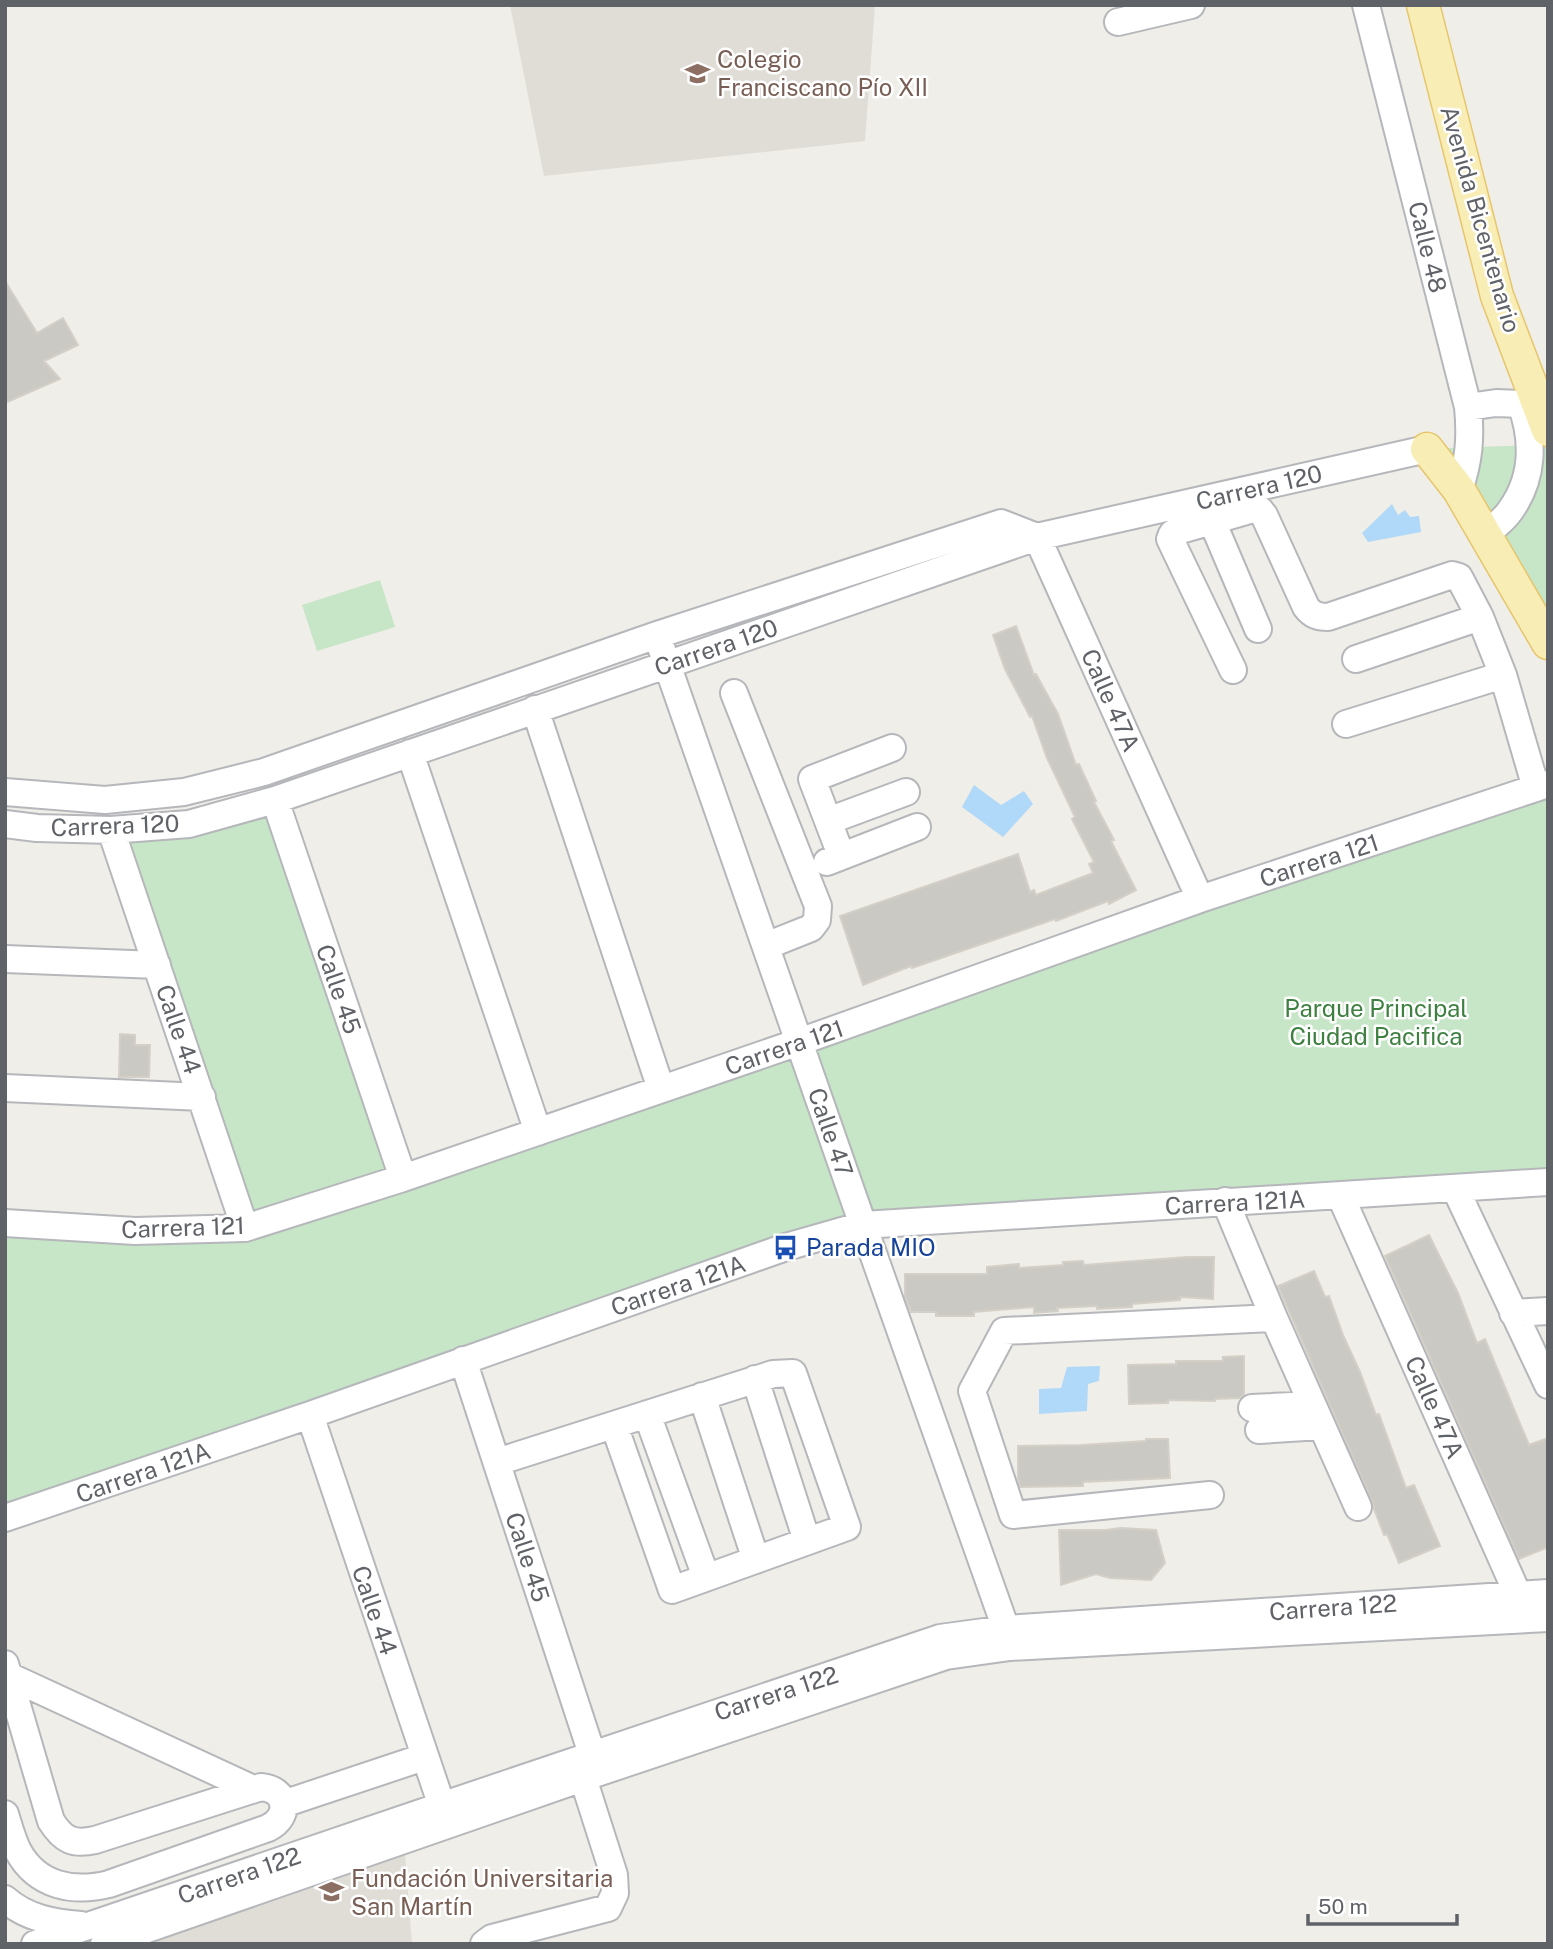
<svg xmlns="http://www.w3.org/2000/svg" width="1553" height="1949" viewBox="0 0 1553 1949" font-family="'Public Sans',sans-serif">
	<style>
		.education { fill: #dfddd6 }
		.green { fill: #c7e5c7 }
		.water { fill: #b0d8f8 }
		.building { fill: #cbc9c4; stroke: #d4d0c7; stroke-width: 2 }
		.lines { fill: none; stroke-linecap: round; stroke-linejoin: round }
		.minor-casing { stroke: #b5b7bb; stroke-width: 30 }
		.major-casing { stroke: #e6c56b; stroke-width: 35 }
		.minor { stroke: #fff; stroke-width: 26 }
		.major { stroke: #f8eeb5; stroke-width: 32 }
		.labels { text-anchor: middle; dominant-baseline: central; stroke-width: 5; stroke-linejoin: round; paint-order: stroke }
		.education-label { font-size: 24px; fill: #785e54; stroke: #fff; text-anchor: start }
		.street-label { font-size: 24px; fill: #5f6267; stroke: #fff }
		.park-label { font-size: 24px; fill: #3d8040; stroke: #fff }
		.transit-label { font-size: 24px; fill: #164399; stroke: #fff; text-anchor: start }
	</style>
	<rect width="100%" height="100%" fill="#f0eee8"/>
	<path class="education" d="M510,5H875L865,141L544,176Z
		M404,1839L412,1944H104Z"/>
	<path class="green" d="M1531,445L1548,447V643L1427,449Z
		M380,580L395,627L317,651L302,605Z
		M1548,784V1182L863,1225L5,1518V1223L244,1228L111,830L275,800L403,1178Z"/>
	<path class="water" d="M1392,504L1398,515L1405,510L1410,517L1419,516L1421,532L1368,542L1362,533Z
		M974,785L1001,805L1024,791L1033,804L1003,837L962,807Z
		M1100,1366L1099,1381L1088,1384L1087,1411L1039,1414V1389L1061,1388L1067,1367Z"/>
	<path class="building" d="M5,281L37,333L63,318L78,345L44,361L60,379L5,403Z
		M1016,626L1034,675L1036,674L1058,714L1076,765L1079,764L1096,801L1094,802L1114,840L1111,841L1136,890L1109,904L1108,901L1056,921L1055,919L912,968L911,966L863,985L840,916L1018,854L1030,892L1034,890L1036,895L1093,873L1089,864L1094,862L1072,819L1075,817L1047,758L1032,716L1030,717L1005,669L993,635Z
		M120,1034L135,1035V1045H150L149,1077H119Z
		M1429,1235L1458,1293L1477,1343L1485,1339L1529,1445L1548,1438V1547L1519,1559L1385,1256Z
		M1187,1257H1214L1213,1299L1180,1297V1300L1132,1304V1307L1097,1309V1306L1057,1308L1058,1311L1034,1313V1307L974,1312V1316H936V1312H911L905,1297V1274H987V1267L1019,1264V1268L1063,1265V1262L1083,1261L1084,1265Z
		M1314,1271L1325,1297L1329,1296L1343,1335L1360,1372L1376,1415L1379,1414L1406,1488L1414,1485L1440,1546L1399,1563L1387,1534L1384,1535L1374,1509L1372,1501L1278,1286Z
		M1244,1356V1395L1240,1398L1215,1399V1401L1168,1400V1403L1129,1404L1128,1365L1176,1364V1361H1223V1357Z
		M1146,1439H1168L1170,1478L1083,1482V1486L1020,1487L1018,1479V1446L1081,1445L1146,1441Z
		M1121,1528L1156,1530L1165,1563L1151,1580L1110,1578L1096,1574L1061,1585L1059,1530H1105Z"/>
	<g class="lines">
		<defs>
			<path id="minor" d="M1366,5L1468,407C1471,438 1469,461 1459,490
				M1118,22L1191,5
				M1468,407L1496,403L1521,404L1539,401
				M1212,521L1258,629
				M1486,534C1494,527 1504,520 1510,511C1534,478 1534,440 1521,404
				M661,647L863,1225L1006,1629L1009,1645
				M1356,659L1480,617
				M1233,670L1170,539L1172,534L1177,531L1253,509L1260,510L1264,515L1306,607C1312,615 1318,617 1328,617L1452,575L1459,577L1480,617L1503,675L1536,788
				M734,693L818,906L817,920L811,928L766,946
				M535,709L661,1089
				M1346,724L1503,675
				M410,753L538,1132
				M5,792L105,800L184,792L264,772L657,635L1001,523L1037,537L1200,899
				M275,800L403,1178
				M828,821L906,792
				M5,824L37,828L111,830L189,824L275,800L1037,537L1427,449
				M111,830L245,1228
				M841,855L812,779L892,748
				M827,862L917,827
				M5,959L157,965
				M5,1088L202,1097
				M1455,1188L1548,1385
				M1341,1197L1518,1595L1520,1612
				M1225,1201L1274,1318L1358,1507
				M5,1223L135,1231L245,1228L403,1178L799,1042L1200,899L1548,784
				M1513,1313L1548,1311
				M463,1360L592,1754
				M755,1379L807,1541
				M702,1396L756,1560
				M1252,1408L1312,1405
				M647,1414L706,1577
				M310,1415L447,1821
				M1259,1430L1321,1426
				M497,1462L773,1374L793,1373L847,1527L672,1590L614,1425
				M1210,1495L1013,1515L972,1391L1004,1331L1274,1318
				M5,1518L310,1415L786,1247L863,1225L1548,1182
				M5,1664L51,1821C63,1840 73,1845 95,1840L261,1787C287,1789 292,1816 268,1828L109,1884C73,1893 37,1886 18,1851C12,1839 9,1827 5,1814
				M9,1676L253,1789
				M283,1804L424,1757
				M5,1899C26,1918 54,1923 81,1925
				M35,1944L441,1806L940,1638L1006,1629L1548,1593
				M104,1944L597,1773L946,1656L1010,1647L1548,1618
				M484,1944L492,1938L608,1908L615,1893L614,1875L583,1778"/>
			<path id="major" d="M1423,5L1497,296L1548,430
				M1427,449L1459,490L1548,643"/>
		</defs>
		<use href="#minor" class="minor-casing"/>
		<use href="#major" class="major-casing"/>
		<use href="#minor" class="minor"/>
		<use href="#major" class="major"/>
	</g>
	<defs>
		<symbol id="school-bare" viewBox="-9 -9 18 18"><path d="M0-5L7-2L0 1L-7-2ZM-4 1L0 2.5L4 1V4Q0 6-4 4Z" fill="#8d6e63" stroke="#fff" stroke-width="2.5" paint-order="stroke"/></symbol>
		<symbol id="bus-bare" viewBox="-9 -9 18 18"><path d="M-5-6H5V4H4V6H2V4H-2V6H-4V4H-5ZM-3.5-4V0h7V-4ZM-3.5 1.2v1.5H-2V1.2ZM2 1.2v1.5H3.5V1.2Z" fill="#1a4fb4" stroke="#fff" stroke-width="2.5" paint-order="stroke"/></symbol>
		<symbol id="university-bare" viewBox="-9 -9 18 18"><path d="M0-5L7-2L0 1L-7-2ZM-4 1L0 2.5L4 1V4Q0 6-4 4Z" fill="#8d6e63" stroke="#fff" stroke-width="2.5" paint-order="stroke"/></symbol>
	</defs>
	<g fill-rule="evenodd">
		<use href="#school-bare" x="680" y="56" width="35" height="35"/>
		<use href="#bus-bare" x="768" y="1230" width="35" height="35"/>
		<use href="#university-bare" x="314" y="1874" width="35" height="35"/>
	</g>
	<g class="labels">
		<g class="education-label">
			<text x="717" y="59">Colegio<tspan x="717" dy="28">Franciscano Pío XII</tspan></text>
			<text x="351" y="1878">Fundación Universitaria<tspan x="351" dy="28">San Martín</tspan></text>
		</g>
		<g class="street-label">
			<text transform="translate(1481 219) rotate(74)">Avenida Bicentenario</text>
			<text transform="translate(1428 247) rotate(76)">Calle 48</text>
			<text transform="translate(1259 487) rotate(-13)">Carrera 120</text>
			<text transform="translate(716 647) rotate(-19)">Carrera 120</text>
			<text transform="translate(1111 700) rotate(66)">Calle 47A</text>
			<text transform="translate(115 825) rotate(-2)">Carrera 120</text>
			<text transform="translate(1319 860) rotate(-18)">Carrera 121</text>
			<text transform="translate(339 989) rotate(71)">Calle 45</text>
			<text transform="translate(179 1029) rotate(71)">Calle 44</text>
			<text transform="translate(784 1047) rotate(-19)">Carrera 121</text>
			<text transform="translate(831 1132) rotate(71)">Calle 47</text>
			<text transform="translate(1235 1202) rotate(-3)">Carrera 121A</text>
			<text transform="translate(183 1227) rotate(-2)">Carrera 121</text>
			<text transform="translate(678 1285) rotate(-19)">Carrera 121A</text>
			<text transform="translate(1435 1407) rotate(66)">Calle 47A</text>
			<text transform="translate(143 1472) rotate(-19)">Carrera 121A</text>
			<text transform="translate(528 1557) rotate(72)">Calle 45</text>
			<text transform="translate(1333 1607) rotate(-4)">Carrera 122</text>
			<text transform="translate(375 1610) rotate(71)">Calle 44</text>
			<text transform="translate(776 1693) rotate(-18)">Carrera 122</text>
			<text transform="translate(239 1875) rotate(-19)">Carrera 122</text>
		</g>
		<g class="park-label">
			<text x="1376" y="1008">Parque Principal<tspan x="1376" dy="28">Ciudad Pacifica</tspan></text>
		</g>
		<g class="transit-label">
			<text x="806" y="1247">Parada MIO</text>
		</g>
	</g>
	<rect width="1553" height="1949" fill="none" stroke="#5f6267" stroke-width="14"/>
	<path d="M1308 1914v10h149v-10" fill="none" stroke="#5f6267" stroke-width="3.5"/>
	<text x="1318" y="1914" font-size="21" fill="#5f6267" stroke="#ffffff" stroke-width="5" paint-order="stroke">50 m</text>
</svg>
